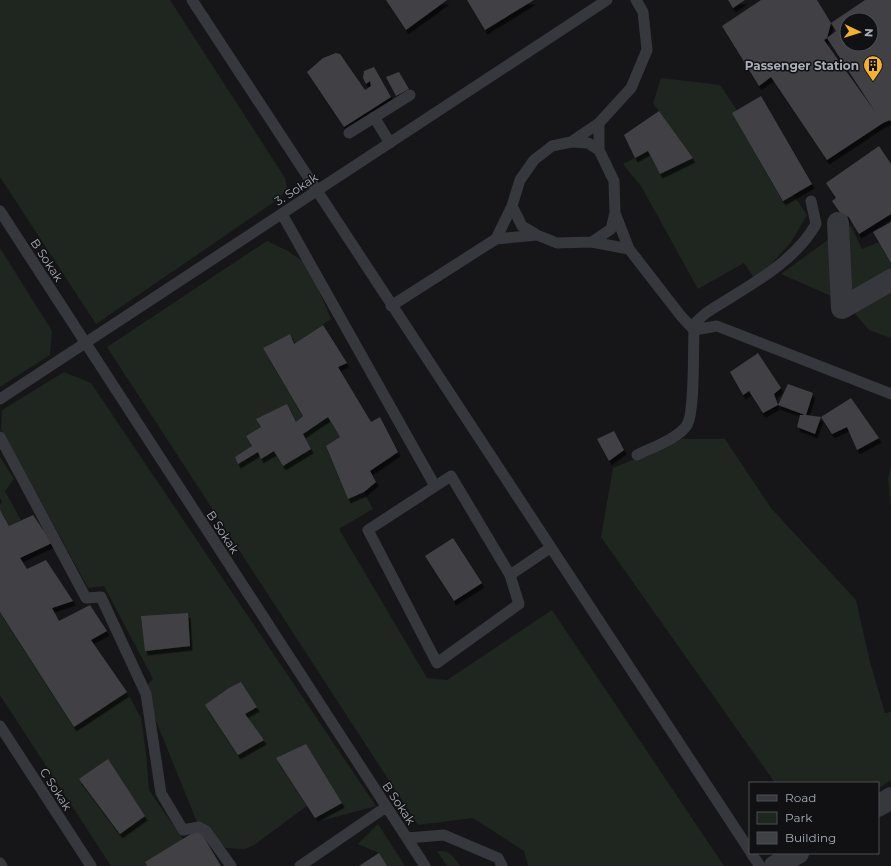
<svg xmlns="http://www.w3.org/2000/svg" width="891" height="866" viewBox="0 0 891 866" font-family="Montserrat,sans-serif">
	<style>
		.green { fill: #1e261f }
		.building { fill: #404145; fill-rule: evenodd; filter: url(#shadow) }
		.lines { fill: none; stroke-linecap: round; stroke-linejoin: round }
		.lane { stroke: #37383d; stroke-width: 11 }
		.street { stroke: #37383d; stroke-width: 22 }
		.labels { text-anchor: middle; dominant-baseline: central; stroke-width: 3; stroke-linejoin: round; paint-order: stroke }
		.poi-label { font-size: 12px; font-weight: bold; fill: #a8adb8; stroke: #111113; text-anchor: end }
		.street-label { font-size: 12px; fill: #a8adb8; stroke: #111113 }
	</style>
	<defs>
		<filter id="shadow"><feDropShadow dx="2.5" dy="4.5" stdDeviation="0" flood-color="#0009"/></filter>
	</defs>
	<rect width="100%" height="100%" fill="#161618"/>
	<path class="green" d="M0,0H170L285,178L287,187L280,198L96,324L0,177Z
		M661,78L720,85L807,215L791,242L756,281L744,263L698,289L641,186L623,164L648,151L660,174L693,158L653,103Z
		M851,226L862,249L879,242L891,261V273L848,305L841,228Z
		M836,234L840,300L781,274Z
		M267,241L288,251L308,265L331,319L294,344L290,334L263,348L303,416L296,422L287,404L261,427L246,436L252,446L238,464L258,452L261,459L274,451L283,466L311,449L303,434L328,417L340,437L326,447L348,499L364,492L373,509L339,529L427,678L447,680L552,610L724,866H528L524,851L473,818L418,825L107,347Z
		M0,248L52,331L50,355L0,387Z
		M891,282V338L869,330L851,309Z
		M64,372L91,383L376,806L317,822L307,806L254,845L245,849L226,848L199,827L143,689L153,679L104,586L88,588L1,429L2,410Z
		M682,439H725L771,508L856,600L870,662L885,713L891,712V780L878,789V783H775L601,537L613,468Z
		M0,457L14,479L5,491L21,520L9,526L0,510V504L2,502L0,498Z
		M891,465V507L888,479Z
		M0,612L74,727L127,692L141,718L146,753L149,790L183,839L145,862L147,866H111L0,695Z
		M378,824L405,866H359L379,853L358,844Z
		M437,851C450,850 453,856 460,866H447Z"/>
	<path class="building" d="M386,0H447L406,30Z
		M467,0H534L485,30Z
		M728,0H745L733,8Z
		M761,0H817L831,23L827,38L836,31L831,23L865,0H891V122L890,120L883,123L827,160L771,77L759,86L722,26ZM847,20H871V44H847ZM827,38L876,113L824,40Z
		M336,53L340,54L365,90L371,86L370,81L366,84L363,78L364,71L374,67L391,97L344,127L307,72L323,58Z
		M399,72L409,89L396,96L386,77Z
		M761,96L812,184L783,201L732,113Z
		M659,111L693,158L660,174L648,151L635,158L624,135Z
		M879,146L891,164V214L859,234L848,216L845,220L832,201L836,198L826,183Z
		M891,222V263L873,232Z
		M323,325L347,363L338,367L371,422L380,417L398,452L370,471L376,482L364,492L348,499L326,446L340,437L328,417L303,434L311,449L283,466L274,451L261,459L258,452L238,464L235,457L252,446L246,436L261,427L256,419L287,404L296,422L303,416L263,348L290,334L294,344Z
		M758,353L781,388L774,394L778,405L763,413L749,391L743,395L730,372Z
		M788,384L813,393L806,415L821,417L815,434L797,427L800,415H805L778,405Z
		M851,398L879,438L857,450L847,427L832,434L821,417Z
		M614,431L624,450L609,461L597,439Z
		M0,510L9,526L33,515L52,543L20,558L27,569L46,560L73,601L52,608L59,621L90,605L107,631L91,640L127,692L74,727L0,612Z
		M453,538L482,583L454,601L425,556Z
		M188,613L190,646L145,651L141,616Z
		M241,682L257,707L245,714L264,740L238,755L205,705L229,688Z
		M306,744L342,803L315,818L276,758Z
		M108,759L145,816L120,834L79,779Z
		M199,829L221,866H147L145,862Z
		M379,853L387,866H359Z"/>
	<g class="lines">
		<path class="lane" d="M192,0L750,851
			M374,117L390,143
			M599,123V150L614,181L615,213L611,229L592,242L557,243L537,235L522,226L512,206L520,180L534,160L552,146L571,142L588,143L599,150
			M349,133L410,95
			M571,142L599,123L631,88L647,50L643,12L636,0
			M0,211L425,866
			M615,213L629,249L681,316L694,330L717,326L891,394
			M282,214L435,486
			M496,239L512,206
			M592,242L629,249
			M391,306L496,239L537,235
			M0,399L607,0
			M0,437L86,598L101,597L146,694L161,793L183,830L199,827L206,831L231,866
			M637,455C651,448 679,438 687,425C695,412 693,348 694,330L696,322L706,313C744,288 793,265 816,224L811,201
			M510,575L519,604L437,663L368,530L451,476L510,575L550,548
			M0,726L91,866
			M407,838L444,835L498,858L502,866
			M751,853L760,866
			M0,863L2,866
			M300,866L386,807"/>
		<path class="street" d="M838,223L842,308L891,280
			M878,806L891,798
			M775,866L798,853"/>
	</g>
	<defs>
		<symbol id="building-pin" viewBox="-11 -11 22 30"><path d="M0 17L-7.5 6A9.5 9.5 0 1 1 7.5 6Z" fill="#f2b134" stroke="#111113"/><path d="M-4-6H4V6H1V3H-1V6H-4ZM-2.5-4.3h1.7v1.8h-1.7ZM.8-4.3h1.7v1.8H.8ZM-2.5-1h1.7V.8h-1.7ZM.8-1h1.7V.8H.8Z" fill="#111"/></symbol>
	</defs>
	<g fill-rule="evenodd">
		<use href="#building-pin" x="862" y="54" width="22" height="30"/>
	</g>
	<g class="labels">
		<g class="poi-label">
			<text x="859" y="65">Passenger Station</text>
		</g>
		<g class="street-label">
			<text transform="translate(296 189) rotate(-33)">3. Sokak</text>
			<text transform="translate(47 260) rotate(57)">B Sokak</text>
			<text transform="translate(223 532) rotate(57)">B Sokak</text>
			<text transform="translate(56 789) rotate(57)">C Sokak</text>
			<text transform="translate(399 803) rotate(56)">B Sokak</text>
		</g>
	</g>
	<rect x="749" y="782" width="130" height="72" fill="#111113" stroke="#4d4f55"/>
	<rect x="757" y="795" width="20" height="6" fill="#37383d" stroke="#4d4f55"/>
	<text x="785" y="802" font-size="12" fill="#a8adb8">Road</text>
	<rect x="757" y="812" width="20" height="12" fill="#1e261f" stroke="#4d4f55"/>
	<text x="785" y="822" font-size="12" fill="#a8adb8">Park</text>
	<rect x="757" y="832" width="20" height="12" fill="#404145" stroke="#4d4f55"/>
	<text x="785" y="842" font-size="12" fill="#a8adb8">Building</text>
	<g transform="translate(859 32) rotate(94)"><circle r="19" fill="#111113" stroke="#4d4f55"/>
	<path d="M0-3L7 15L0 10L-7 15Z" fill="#f2b134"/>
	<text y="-6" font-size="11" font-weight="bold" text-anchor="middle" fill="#a8adb8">N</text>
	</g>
</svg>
